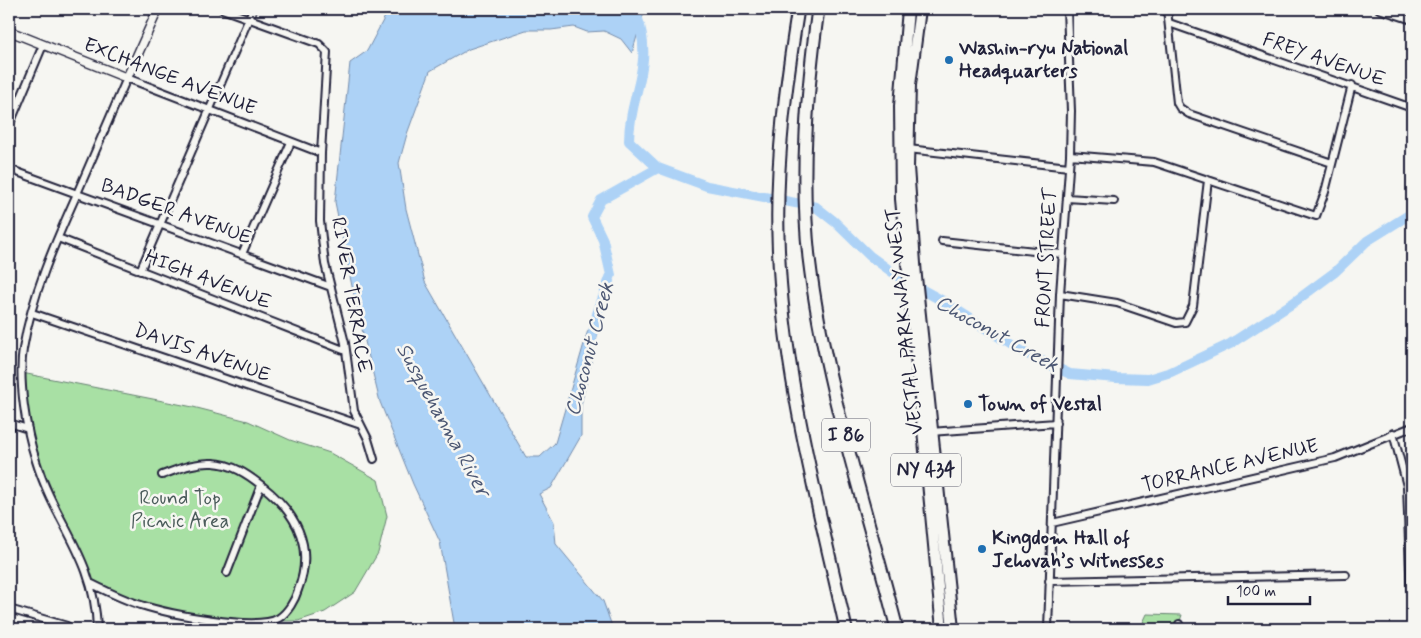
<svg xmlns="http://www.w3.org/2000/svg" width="1421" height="638" viewBox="0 0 1421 638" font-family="Mynerve,sans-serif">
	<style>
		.green { fill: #a8e0a4; stroke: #658170 }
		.water { fill: #add2f6; stroke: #758cab }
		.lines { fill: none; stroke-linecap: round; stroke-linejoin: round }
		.river { stroke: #add2f6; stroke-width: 10 }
		.minor-casing { stroke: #22223b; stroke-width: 10 }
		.tertiary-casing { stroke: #22223b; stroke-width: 11 }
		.primary-casing { stroke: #22223b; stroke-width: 14 }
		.motorway-casing { stroke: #22223b; stroke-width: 15 }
		.minor { stroke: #f6f6f2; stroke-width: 6 }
		.tertiary { stroke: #f6f6f2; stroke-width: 8 }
		.primary { stroke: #f6f6f2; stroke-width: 10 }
		.motorway { stroke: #f6f6f2; stroke-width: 11 }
		.poi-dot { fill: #1f6fb2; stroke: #f6f6f2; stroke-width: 2 }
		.labels { text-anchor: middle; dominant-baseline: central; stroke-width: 5; stroke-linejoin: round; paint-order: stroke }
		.shield { fill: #f6f6f2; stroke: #626272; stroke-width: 1 }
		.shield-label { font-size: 19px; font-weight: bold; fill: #22223b }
		.poi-label { font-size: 20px; font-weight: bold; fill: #22223b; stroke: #f6f6f2; text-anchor: start }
		.street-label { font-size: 20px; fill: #22223b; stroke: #f6f6f2 }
		.park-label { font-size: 20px; fill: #4a5b5a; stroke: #f6f6f2 }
		.water-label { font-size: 21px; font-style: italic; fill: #4c5773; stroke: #f6f6f2 }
	</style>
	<rect width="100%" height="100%" fill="#f6f6f2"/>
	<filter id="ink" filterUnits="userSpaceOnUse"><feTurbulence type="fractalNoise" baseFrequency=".02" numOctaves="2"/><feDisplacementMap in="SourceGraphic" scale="10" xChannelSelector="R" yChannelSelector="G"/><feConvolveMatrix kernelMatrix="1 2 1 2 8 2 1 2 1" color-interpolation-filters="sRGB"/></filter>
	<g filter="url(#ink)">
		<path class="green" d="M22,373L193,407L248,421L290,440L330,453L378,480L387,516L378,553L355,592L325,612L298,621H227L155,609L92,584L49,494L28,429Z
			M1147,614L1182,615L1177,629H1140Z"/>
		<path class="water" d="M389,9H645L632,53L621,39L604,31L587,32L574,27L551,30H526L469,49L430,71L407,134L399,163L406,209L425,282L526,457H540L555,443L588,330L598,333L581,405V436L551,488L539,494L554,522L556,544L603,601L613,629H455L440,542L413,484L380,402L355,301L335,202L350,63L367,51Z"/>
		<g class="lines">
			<path class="river" d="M612,9L637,16C655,67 629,94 629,141L658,168
				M591,343L597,314L611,275L603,240L592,217L601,200L658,168L707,186L816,207L835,222L870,256L899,277L941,300L1023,352L1070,374L1116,378L1148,379L1171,372L1230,344L1293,303L1335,272L1367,241L1412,213"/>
			<defs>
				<path id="minor" d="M222,9L319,44L327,52L321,153L320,221L325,264L345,343L354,411L368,439L374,459
					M1167,9L1177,103L1180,108L1189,114L1332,163
					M1379,9L1412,20
					M1169,23L1412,108
					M9,126L43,45
					M908,149L1069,167
					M1070,155L1154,162L1316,216L1325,192L1352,85
					M9,169L331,287
					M1067,198L1114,201
					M58,238L346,351
					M942,241L1062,254
					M242,254L291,142
					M140,271L253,9
					M1060,294L1117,303L1176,323L1185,322L1193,306L1208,180
					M32,313L361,425
					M9,423L28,429
					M930,432L1056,423
					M1393,433L1407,486L1412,628
					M1052,523L1335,458L1412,427
					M227,573L261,485
					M1049,581L1346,575
					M92,584C108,592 124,600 141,605C166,613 257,632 279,618C288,612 295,600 298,590C315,546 296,512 261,485C247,474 232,464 213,463C195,462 179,469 162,475
					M9,609L67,626
					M97,629C95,557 55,524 36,461C26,430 18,381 23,349C32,295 54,245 76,196C93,157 110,117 127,78L321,153
					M1048,629L1060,294L1070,155L1071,111L1067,9
					M1177,629L1179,624"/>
				<path id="tertiary" d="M9,31L127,78L158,9"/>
				<path id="primary" d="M908,9L900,106L901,199L942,629
					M920,9L910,85L908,167L916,277L953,629"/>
				<path id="motorway" d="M798,9C786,84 776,159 778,235C781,368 817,499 846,629
					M818,9C807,91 800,175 809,258C824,384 866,507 897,629"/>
			</defs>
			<use href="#minor" class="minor-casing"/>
			<use href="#tertiary" class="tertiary-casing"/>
			<use href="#primary" class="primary-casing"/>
			<use href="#motorway" class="motorway-casing"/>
			<use href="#minor" class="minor"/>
			<use href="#tertiary" class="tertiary"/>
			<use href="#primary" class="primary"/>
			<use href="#motorway" class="motorway"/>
		</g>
	</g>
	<g class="poi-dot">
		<circle cx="949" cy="60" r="5"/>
		<circle cx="968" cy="404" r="5"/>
		<circle cx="982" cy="549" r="5"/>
	</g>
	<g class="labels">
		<g class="shield">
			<rect x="822" y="418.5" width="48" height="33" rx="4"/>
			<rect x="891" y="453.5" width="70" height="33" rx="4"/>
		</g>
		<g class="shield-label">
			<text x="846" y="435">I 86</text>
			<text x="926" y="470">NY 434</text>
		</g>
		<g class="poi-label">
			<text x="959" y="48">Washin-ryu National<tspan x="959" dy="23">Headquarters</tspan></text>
			<text x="978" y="404">Town of Vestal</text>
			<text x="992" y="538">Kingdom Hall of<tspan x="992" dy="23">Jehovah’s Witnesses</tspan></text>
		</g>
		<g class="street-label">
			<text transform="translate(1324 60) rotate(19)">FREY AVENUE</text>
			<text transform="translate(170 77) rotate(21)">EXCHANGE AVENUE</text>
			<text transform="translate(176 212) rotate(20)">BADGER AVENUE</text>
			<text transform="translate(1047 258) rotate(-87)">FRONT STREET</text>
			<text transform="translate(208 280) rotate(21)">HIGH AVENUE</text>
			<text transform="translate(351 295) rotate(80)">RIVER TERRACE</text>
			<text transform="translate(905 321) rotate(-96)">VESTAL PARKWAY WEST</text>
			<text transform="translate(202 353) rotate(19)">DAVIS AVENUE</text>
			<text transform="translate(1230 466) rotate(-13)">TORRANCE AVENUE</text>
		</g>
		<g class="park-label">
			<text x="180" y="498">Round Top<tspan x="180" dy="23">Picnic Area</tspan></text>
		</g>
		<g class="water-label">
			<text transform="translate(997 334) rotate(29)">Choconut Creek</text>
			<text transform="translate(590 349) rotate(-75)">Choconut Creek</text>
			<text transform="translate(443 420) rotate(61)">Susquehanna River</text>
		</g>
	</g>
	<rect width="1421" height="638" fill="none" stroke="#f6f6f2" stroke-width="30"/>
	<rect x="15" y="15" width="1391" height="608" fill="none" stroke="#22223b" stroke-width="2" filter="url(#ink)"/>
	<path d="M1228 596v8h82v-8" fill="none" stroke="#22223b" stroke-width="2.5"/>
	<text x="1236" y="596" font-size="15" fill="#22223b" stroke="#f6f6f2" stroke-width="4" paint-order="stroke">100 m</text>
</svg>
